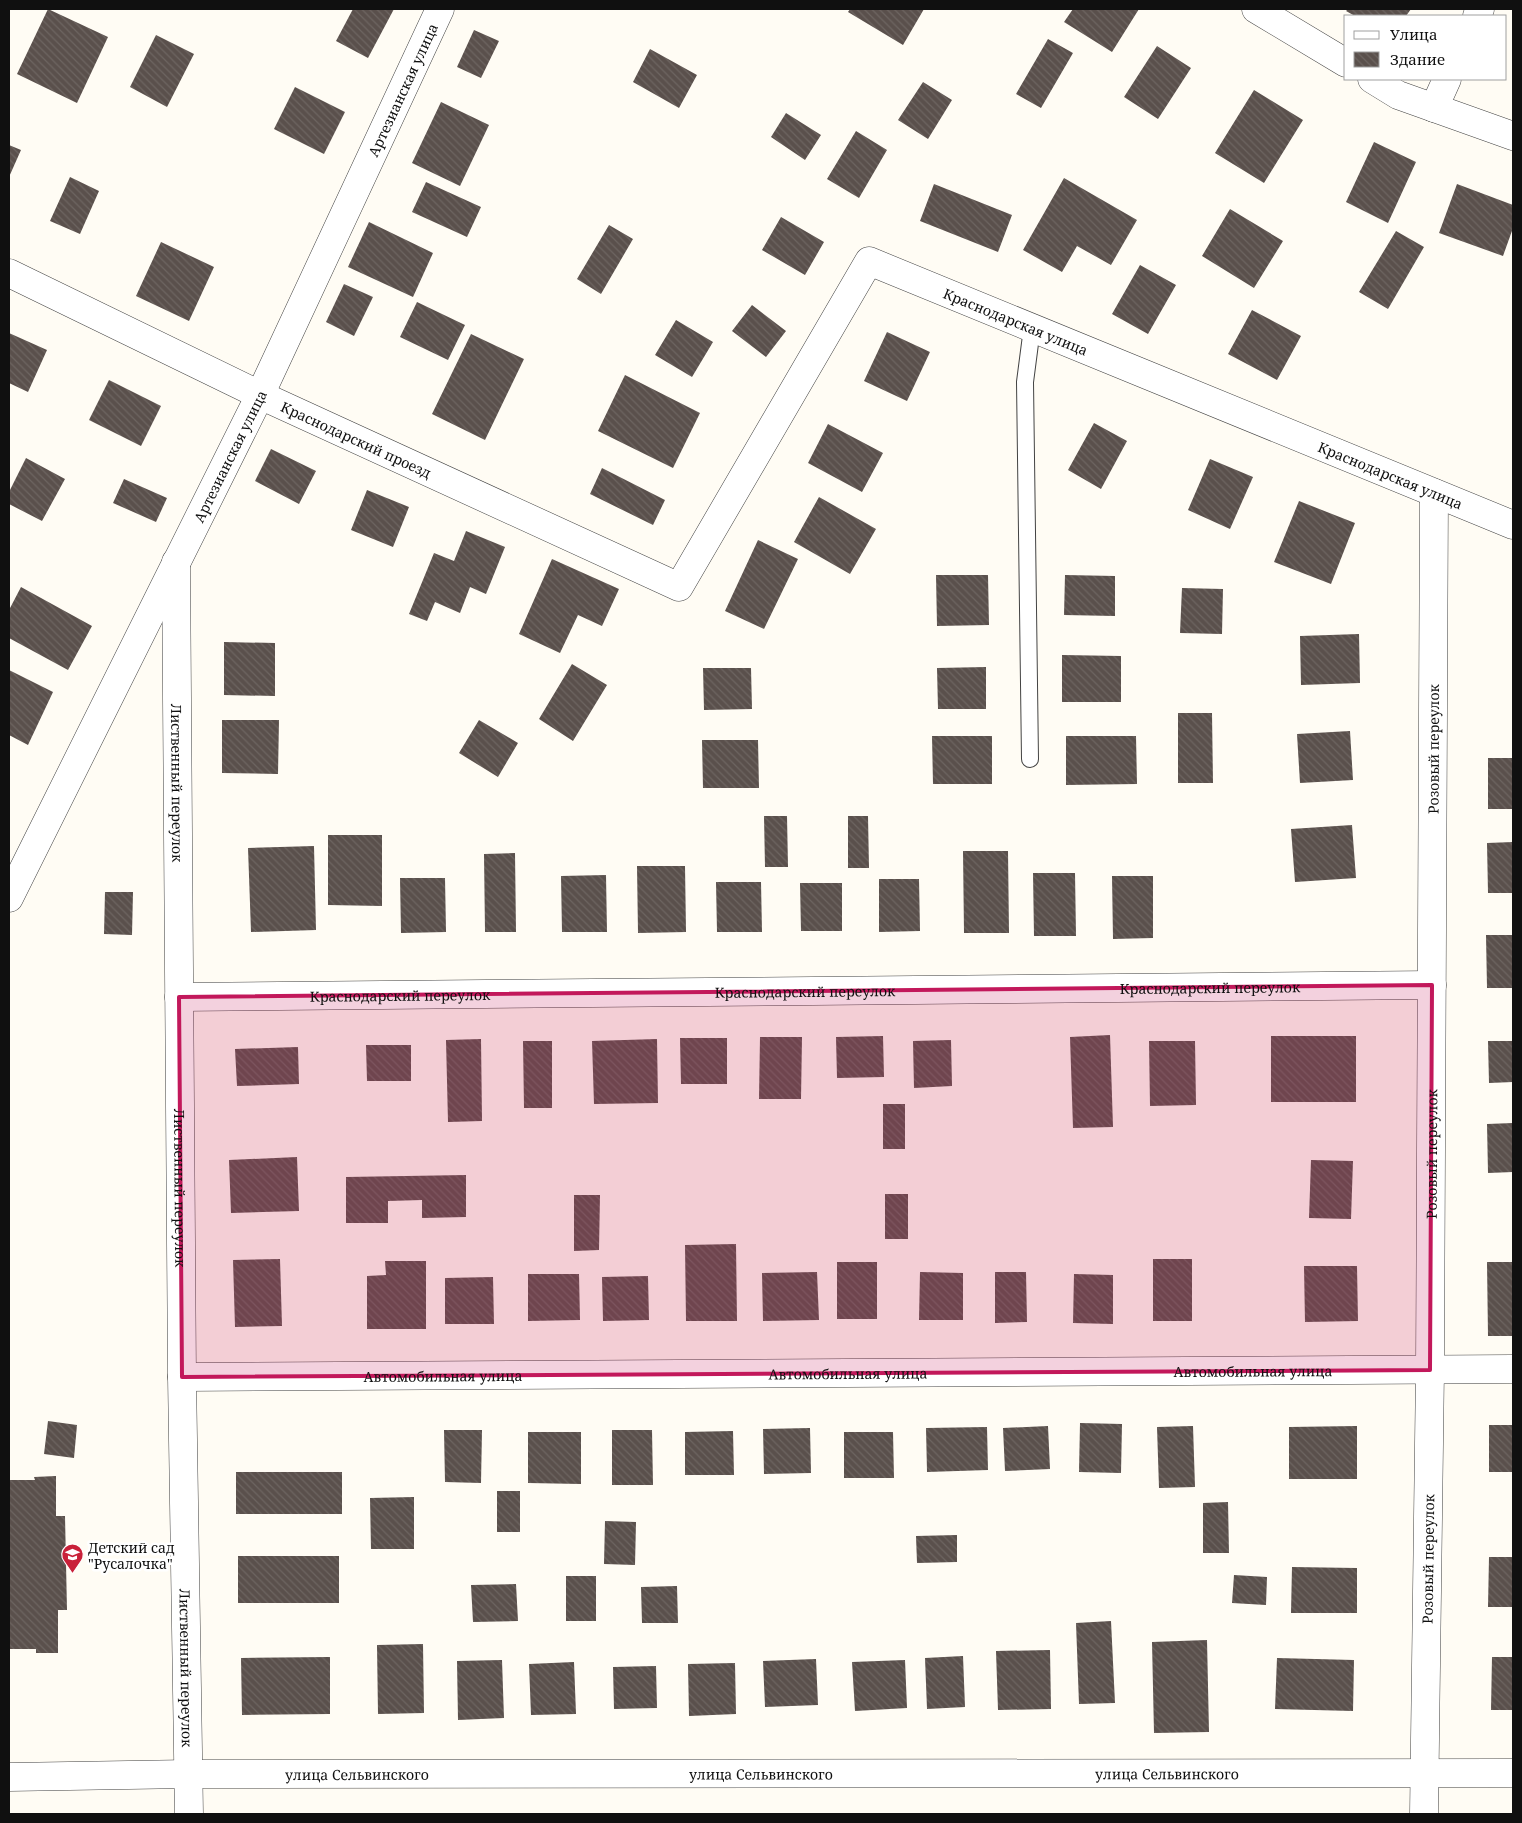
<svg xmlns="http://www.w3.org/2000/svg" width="1522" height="1823" viewBox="0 0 1522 1823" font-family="'Noto Serif',serif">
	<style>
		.building { fill: url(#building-back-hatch) }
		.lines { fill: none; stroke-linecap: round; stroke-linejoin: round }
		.service-casing { stroke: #434343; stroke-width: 18 }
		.minor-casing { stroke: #434343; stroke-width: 29 }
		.tertiary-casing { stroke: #434343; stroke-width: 29 }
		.service { stroke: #fff; stroke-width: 16 }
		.minor { stroke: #fff; stroke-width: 28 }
		.tertiary { stroke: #fff; stroke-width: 28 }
		.marked { fill: #c2185b; fill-opacity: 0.2; stroke: #c2185b; stroke-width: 4; stroke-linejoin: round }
		.labels { text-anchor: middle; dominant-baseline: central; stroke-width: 5; stroke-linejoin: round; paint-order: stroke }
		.street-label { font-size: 14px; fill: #101010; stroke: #fff }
		.poi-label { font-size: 14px; fill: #101010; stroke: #fff; text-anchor: start }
	</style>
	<defs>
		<pattern id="building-back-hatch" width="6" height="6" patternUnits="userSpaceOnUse" patternTransform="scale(1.25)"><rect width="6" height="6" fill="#5a504c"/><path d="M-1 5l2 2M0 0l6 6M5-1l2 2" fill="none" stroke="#6d6561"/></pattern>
	</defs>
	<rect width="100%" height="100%" fill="#fffcf4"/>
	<path class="building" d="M48,9L108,37L77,103L17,74Z
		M353,9H394L368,58L336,41Z
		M850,9H924L903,45L848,12Z
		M1073,9H1139L1112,52L1064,22Z
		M1348,9H1411L1406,16H1355L1346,11Z
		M474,30L499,41L481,78L457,67Z
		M156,35L194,54L167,107L130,87Z
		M1048,39L1073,53L1041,108L1016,94Z
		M1157,46L1191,68L1158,119L1124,97Z
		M650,49L697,75L679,108L633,82Z
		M923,82L952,100L928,139L898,120Z
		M295,87L345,112L324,154L274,129Z
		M1254,90L1303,120L1264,183L1215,153Z
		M441,102L489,125L460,186L412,163Z
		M786,113L821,135L805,160L771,137Z
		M856,131L887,150L859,198L827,179Z
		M1374,142L1416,162L1388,223L1346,202Z
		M9,145L21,150L9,177Z
		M70,177L99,191L80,234L50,221Z
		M1064,178L1137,220L1111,265L1077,246L1062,272L1023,250Z
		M426,182L481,207L467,237L412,212Z
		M934,184L1012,215L998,252L920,221Z
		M1457,184L1513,205V228L1503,256L1439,233Z
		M1230,209L1283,241L1254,288L1202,256Z
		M781,217L824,242L805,275L762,250Z
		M369,222L433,253L413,297L348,267Z
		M609,225L633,239L601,294L577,279Z
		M1396,231L1424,247L1388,309L1359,292Z
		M161,242L214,267L189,321L136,296Z
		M1140,265L1176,285L1148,334L1112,314Z
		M344,284L373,297L354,336L326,322Z
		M417,302L465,325L448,360L400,337Z
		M752,305L786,331L766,357L732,331Z
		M1252,310L1301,336L1277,380L1228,354Z
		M676,320L713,342L692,377L655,355Z
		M887,332L930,352L907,401L864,381Z
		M9,333L47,350L28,392L9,383Z
		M471,334L524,359L485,440L432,414Z
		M625,375L700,413L673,468L598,431Z
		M109,380L161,406L141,446L89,420Z
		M1094,423L1127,441L1101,489L1068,470Z
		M828,424L883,453L862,492L808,463Z
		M271,449L316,471L299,504L255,481Z
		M26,458L65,479L42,521L9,504V492Z
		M1210,459L1253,477L1230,529L1188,510Z
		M602,468L665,500L653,525L590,494Z
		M124,479L167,498L156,522L113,503Z
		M367,490L409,507L393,547L351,530Z
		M819,497L876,529L850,574L794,542Z
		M1299,501L1355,523L1331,584L1274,562Z
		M466,531L505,547L486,594L470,587L460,613L435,602L427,621L409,614L434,553L454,561Z
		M758,540L798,559L764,629L725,611Z
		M552,559L619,589L602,626L578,615L560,653L519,634Z
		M936,575H988L989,625L937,626Z
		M1065,575L1115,576V616L1064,615Z
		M21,587L92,626L68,670L9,638V610Z
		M1182,588L1223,589L1222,634L1180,633Z
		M1359,634L1360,683L1301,685L1300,636Z
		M224,642L275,643V696L224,695Z
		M1062,655L1121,656V702H1062Z
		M572,664L607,685L573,741L539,719Z
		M986,667V709H938L937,668Z
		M703,668H751L752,709L704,710Z
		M9,670L53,692L28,745L9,735Z
		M1178,713H1212L1213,783H1178Z
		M222,720H279L278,774L222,773Z
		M479,720L518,743L498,777L459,753Z
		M1350,731L1353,780L1300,783L1297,734Z
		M932,736H992V784H933Z
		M1066,736H1136L1137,784L1066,785Z
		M702,740H758L759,788H703Z
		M1488,758H1513V809H1488Z
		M764,816H787L788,867H765Z
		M848,816H868L869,868H848Z
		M1352,825L1356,878L1295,882L1291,829Z
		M328,835H382V906L328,905Z
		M1513,842V893H1488L1487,843Z
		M314,846L316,930L251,932L248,848Z
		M963,851H1008L1009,933H964Z
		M515,853L516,932H485L484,854Z
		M637,866H685L686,932L638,933Z
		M1033,873H1075L1076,936H1034Z
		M606,875L607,932H562L561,876Z
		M1112,876H1153V938L1113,939Z
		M400,878H445L446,932L401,933Z
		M879,879H919L920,931L879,932Z
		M716,882H761L762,932H717Z
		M800,883H842V931H801Z
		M105,892H133L132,935L104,934Z
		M1486,935H1513V988H1487Z
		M1110,1035L1113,1127L1073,1128L1070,1037Z
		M883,1036L884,1077L837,1078L836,1037Z
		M1271,1036H1356V1102H1271Z
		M760,1037H802L801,1099H759Z
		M680,1038H727V1084H681Z
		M481,1039L482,1121L448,1122L446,1040Z
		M657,1039L658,1103L594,1104L592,1041Z
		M951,1040L952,1086L914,1088L913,1041Z
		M523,1041H552V1108H524Z
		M1149,1041H1195L1196,1105L1150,1106Z
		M1488,1041H1513V1082L1489,1083Z
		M366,1045H411V1081H367Z
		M298,1047L299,1084L237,1086L235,1049Z
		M883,1104H905V1149H883Z
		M1513,1123V1172L1488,1173L1487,1124Z
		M297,1157L299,1211L231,1213L229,1160Z
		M1311,1160L1353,1161L1351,1219L1309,1218Z
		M466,1175V1217L422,1218V1200L388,1201V1223H346V1177Z
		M885,1194H908V1239H885Z
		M574,1195H600L599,1250L574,1251Z
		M736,1244L737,1321H686L685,1245Z
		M280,1259L282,1326L235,1327L233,1260Z
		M1153,1259H1192V1321H1153Z
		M385,1261H426V1329H367V1276L386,1275Z
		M837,1262H877V1319H837Z
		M1487,1262H1513V1336H1488Z
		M1304,1266H1357L1358,1321L1305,1322Z
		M817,1272L819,1320L763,1321L762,1273Z
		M920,1272L963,1273V1320H919Z
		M995,1272H1026L1027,1322L995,1323Z
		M528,1274H579L580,1320L528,1321Z
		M1074,1274L1113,1275V1324L1073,1323Z
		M648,1276L649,1320L603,1321L602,1277Z
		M493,1277L494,1324H445V1278Z
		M48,1421L77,1425L74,1458L44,1454Z
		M1080,1423L1122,1424L1121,1473L1079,1472Z
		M1489,1425H1513V1472H1489Z
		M1048,1426L1050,1469L1005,1471L1003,1428Z
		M1193,1426L1195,1487L1159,1488L1157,1427Z
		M1357,1426V1479H1289V1427Z
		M987,1427L988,1470L927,1472L926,1428Z
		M810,1428L811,1473L764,1474L763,1429Z
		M444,1430H482L481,1483L445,1482Z
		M612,1430H652L653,1485H612Z
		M733,1431L734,1475H685V1432Z
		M528,1432H581V1484L528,1483Z
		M844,1432H893L894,1478H844Z
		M236,1472H342V1514H236Z
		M56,1476V1516H65L67,1610H58V1653H36V1649H9V1480H35L34,1477Z
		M497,1491H520V1532H497Z
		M414,1497V1549H371L370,1498Z
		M1228,1502L1229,1553H1203V1503Z
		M605,1521L636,1522L635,1565L604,1564Z
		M957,1535V1562L917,1563L916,1536Z
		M238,1556H339V1603H238Z
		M1489,1557H1513V1607H1488Z
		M1292,1567L1357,1568V1613H1291Z
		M1234,1575L1267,1577L1266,1605L1232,1603Z
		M566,1576H596V1621H566Z
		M516,1584L518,1621L473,1622L471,1585Z
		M677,1586L678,1623H642L641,1587Z
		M1111,1621L1115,1703L1079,1704L1076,1623Z
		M1207,1640L1209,1732L1154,1733L1152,1642Z
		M423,1644L424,1713L378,1714L377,1645Z
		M1050,1650L1051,1709L998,1710L996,1651Z
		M963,1656L965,1707L927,1709L925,1658Z
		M330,1657V1714L242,1715L241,1658Z
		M1492,1657H1513V1710H1491Z
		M1277,1658L1354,1660L1353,1711L1275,1709Z
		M816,1659L818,1705L765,1707L763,1661Z
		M502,1660L504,1718L458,1720L457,1661Z
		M905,1660L907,1708L855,1711L852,1662Z
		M574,1662L576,1714L531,1715L529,1664Z
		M735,1663L736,1714L689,1716L688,1664Z
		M656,1666L657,1708L614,1709L613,1667Z"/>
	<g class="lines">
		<defs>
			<path id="service" d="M1030,759L1025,382L1032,328"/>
			<g id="minor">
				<path d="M1256,9L1346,63"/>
				<path d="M1477,16L1480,9"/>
				<path d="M1372,79L1398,95L1513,136"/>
				<path d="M1434,108L1447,79"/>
				<path id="s1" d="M9,273L260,395L679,587L869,261L1513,525"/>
				<path id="s2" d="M176,562L182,1377L189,1814"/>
				<path id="s3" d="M9,898L260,395L440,9"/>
				<path id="s4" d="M179,997L1432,985"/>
				<path id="s5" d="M182,1377L1513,1369"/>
				<path id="s6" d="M1424,1814L1430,1370L1434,493"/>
			</g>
			<g id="tertiary">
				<path id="s7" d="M9,1777L188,1774L1513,1773"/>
			</g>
		</defs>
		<use href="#service" class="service-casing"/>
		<use href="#minor" class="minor-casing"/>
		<use href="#tertiary" class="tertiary-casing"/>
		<use href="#service" class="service"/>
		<use href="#minor" class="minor"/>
		<use href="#tertiary" class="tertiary"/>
	</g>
	<path class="marked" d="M1432,985L1430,1370L182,1377L179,997Z"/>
	<defs>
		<symbol id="school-pin" viewBox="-11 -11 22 30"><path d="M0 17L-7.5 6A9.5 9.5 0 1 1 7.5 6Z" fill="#c92039" stroke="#fff"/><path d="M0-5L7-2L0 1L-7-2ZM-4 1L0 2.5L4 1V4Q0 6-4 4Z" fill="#fff"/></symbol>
	</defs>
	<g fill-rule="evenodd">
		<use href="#school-pin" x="60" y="1542" width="25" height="34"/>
	</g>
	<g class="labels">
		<g class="street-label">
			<text stroke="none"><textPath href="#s3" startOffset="899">Артезианская улица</textPath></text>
			<text stroke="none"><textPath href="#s1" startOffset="1276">Краснодарская улица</textPath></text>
			<text stroke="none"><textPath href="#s1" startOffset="385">Краснодарский проезд</textPath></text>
			<text stroke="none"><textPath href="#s3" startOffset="494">Артезианская улица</textPath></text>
			<text stroke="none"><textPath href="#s1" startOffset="1681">Краснодарская улица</textPath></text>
			<text stroke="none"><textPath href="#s6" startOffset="1065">Розовый переулок</textPath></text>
			<text stroke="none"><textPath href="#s2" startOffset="221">Лиственный переулок</textPath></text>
			<text stroke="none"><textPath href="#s4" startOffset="1031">Краснодарский переулок</textPath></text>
			<text stroke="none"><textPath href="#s4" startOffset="626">Краснодарский переулок</textPath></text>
			<text stroke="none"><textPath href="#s4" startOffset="221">Краснодарский переулок</textPath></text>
			<text stroke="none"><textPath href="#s6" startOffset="660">Розовый переулок</textPath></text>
			<text stroke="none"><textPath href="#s2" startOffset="626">Лиственный переулок</textPath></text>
			<text stroke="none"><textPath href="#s5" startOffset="1071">Автомобильная улица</textPath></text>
			<text stroke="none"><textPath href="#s5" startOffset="666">Автомобильная улица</textPath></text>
			<text stroke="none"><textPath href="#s5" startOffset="261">Автомобильная улица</textPath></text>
			<text stroke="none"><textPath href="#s6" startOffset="255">Розовый переулок</textPath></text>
			<text stroke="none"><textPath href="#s2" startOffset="1106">Лиственный переулок</textPath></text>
			<text stroke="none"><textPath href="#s7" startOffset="752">улица Сельвинского</textPath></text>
			<text stroke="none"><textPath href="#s7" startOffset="1158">улица Сельвинского</textPath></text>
			<text stroke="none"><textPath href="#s7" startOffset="348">улица Сельвинского</textPath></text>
		</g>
		<g class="poi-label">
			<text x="88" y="1547">Детский сад<tspan x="88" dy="16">"Русалочка"</tspan></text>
		</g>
	</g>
	<rect width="1522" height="1823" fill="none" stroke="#101010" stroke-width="20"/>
	<rect x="1344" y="15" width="162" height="65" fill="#ffffff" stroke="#9f9f9f"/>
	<rect x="1354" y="31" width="25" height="8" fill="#ffffff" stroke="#9f9f9f"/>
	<text x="1390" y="40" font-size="15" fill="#101010">Улица</text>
	<rect x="1354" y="52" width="25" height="15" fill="url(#building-back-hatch)" stroke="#9f9f9f"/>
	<text x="1390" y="65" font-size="15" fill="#101010">Здание</text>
</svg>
